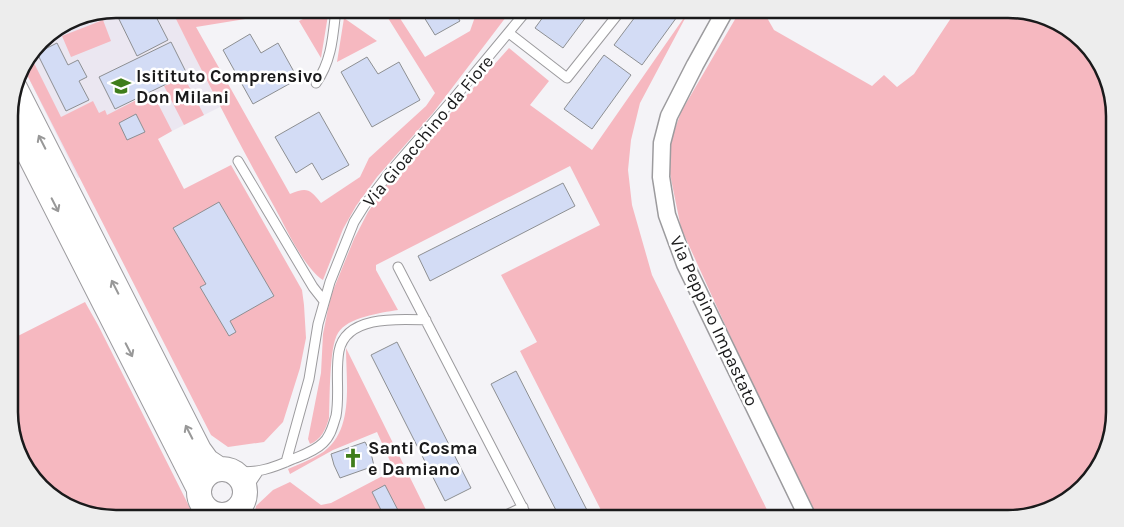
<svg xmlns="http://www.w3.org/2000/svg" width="1124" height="527" viewBox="0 0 1124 527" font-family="Karla,sans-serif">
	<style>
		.built { fill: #ebe7f1 }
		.green { fill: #f6b8c0 }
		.building { fill: #d3dcf5; stroke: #8d8f92 }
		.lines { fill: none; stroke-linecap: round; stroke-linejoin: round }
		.lane-casing { stroke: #9c9b9e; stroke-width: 11 }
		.street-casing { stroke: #9c9b9e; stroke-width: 19 }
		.secondary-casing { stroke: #9c9b9e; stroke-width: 26 }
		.lane { stroke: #fff; stroke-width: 9 }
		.street { stroke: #fff; stroke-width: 16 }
		.secondary { stroke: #fff; stroke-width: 24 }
		.oneway { stroke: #989898 }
		.labels { text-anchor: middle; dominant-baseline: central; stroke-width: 5; stroke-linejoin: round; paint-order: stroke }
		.poi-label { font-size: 18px; font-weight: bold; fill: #1a1a1b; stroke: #fff; text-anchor: start }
		.street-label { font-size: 18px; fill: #1a1a1b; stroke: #fff }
		.rim { fill: none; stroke: #1a1a1b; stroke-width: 2.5 }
	</style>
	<rect width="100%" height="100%" fill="#f4f3f7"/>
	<path class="built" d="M116,9H171L220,107L78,178L22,65L45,36L75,17Z"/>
	<path class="green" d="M171,9H271L275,14L196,27L290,194C307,187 310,189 321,203L360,177L369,158L426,106L435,93L388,18L373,9H394L425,57L470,31L476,14L473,9H512L433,113L377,177L356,206L343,229L323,280C304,268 286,228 275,208C238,142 204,76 171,9Z
		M323,9H329L321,58L299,21Z
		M690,9L640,103L631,140L628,170L632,205L652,275L771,518H605L520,351L537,342L501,275L600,225L570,166L376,265V270L398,310C380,313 348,317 338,333C329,346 330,400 329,418C326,429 321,440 310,444L308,439L321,373L323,334L328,309L332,293L354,239L368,212L389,182L509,48L549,81L530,105L592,150Z
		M741,9H762L774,30L872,86L884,75L897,87L914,74L957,9H1008L1049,17L1093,51L1114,102L1115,411L1107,452L1068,500L1015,518H818L742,362L681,228L670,174V143L681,112Z
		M344,18L377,41L337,62Z
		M103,20L111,41L71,57L62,36Z
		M30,55L61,117L93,101L99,113L105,110L107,115L152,92L172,131L158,139L184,189L231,165L302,290L304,305L306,338L300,368L283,422L264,442L228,447L211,435L22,65Z
		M184,77L204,115L184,125L164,86Z
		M85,302L98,325L195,518H116L75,510L31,477L10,425V340Z
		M346,348L430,518H254L256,506L273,490L290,482L321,505L331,503L394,470L377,432L333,450L290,474L288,469C299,464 310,460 320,454C355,433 346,383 346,348Z"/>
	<path class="building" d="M120,9H152L168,40L137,56L115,11Z
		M419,9H453L460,21L435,35Z
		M549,9H592L563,48L535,28Z
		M641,9H680L682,10L642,65L614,45Z
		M250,34L261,53L278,43L298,79L253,104L223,50Z
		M171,42L187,74L115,109L99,77Z
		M57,43L68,65L78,60L87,77L79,81L89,100L66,111L37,53Z
		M604,55L631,75L592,129L564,109Z
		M367,57L378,74L399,62L420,100L372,127L341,72Z
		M319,112L349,165L322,180L312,163L296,173L275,137Z
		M136,114L145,132L127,140L119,123Z
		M563,183L575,206L430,281L418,256Z
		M219,202L274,296L230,321L236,332L229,336L200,287L206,284L173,228Z
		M397,342L471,488L445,501L371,355Z
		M516,371L591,518H560L491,384Z
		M365,442L371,453L374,466L340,478L334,465L331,454Z
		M385,485L402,518H385L372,492Z"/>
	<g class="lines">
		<defs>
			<path id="lane" d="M509,33L567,78L622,9
				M316,83C332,61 333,35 336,9
				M238,161L313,287L324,301
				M398,267L528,518
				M286,462L309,379L318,324L330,282L354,222L364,206L390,172L455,97L528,9
				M234,471C256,474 273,468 293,459C303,455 315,451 323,443C331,436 333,425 336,416C340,394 335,372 339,351C346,315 399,319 426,320
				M246,490L258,472
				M500,518L523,507"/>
			<path id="street" d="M726,9L695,65L669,116L662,143L661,177L667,215L685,264L808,518"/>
			<path id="secondary" d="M15,88L199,450L207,461L219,469
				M9,115L199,489
				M199 492a23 23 0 1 1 46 0a23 23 0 1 1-46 0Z"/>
		</defs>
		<use href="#lane" class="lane-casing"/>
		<use href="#street" class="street-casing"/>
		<use href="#secondary" class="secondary-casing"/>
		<use href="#lane" class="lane"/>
		<use href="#street" class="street"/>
		<use href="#secondary" class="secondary"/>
	</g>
	<defs><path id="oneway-shaft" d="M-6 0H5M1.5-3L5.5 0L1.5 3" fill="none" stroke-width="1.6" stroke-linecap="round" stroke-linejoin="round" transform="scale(1.25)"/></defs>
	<g class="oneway">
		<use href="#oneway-shaft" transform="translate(42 142) rotate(-117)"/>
		<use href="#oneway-shaft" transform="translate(55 205) rotate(63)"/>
		<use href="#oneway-shaft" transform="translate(115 287) rotate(-117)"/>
		<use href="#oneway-shaft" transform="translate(129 350) rotate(63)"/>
		<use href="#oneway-shaft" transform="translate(189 432) rotate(-117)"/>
	</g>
	<defs>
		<symbol id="school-bare" viewBox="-9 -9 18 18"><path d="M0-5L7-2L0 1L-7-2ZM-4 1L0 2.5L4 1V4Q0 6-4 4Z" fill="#3f7d1b" stroke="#fff" stroke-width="2.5" paint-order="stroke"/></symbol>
		<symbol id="church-bare" viewBox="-9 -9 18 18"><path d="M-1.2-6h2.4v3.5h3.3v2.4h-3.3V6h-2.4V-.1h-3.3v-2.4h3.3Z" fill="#3f7d1b" stroke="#fff" stroke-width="2.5" paint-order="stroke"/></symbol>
	</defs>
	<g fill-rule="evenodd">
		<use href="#school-bare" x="107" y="72" width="28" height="28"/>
		<use href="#church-bare" x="339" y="444" width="28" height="28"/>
	</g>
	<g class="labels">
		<g class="poi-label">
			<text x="136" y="76">Isitituto Comprensivo<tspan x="136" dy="21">Don Milani</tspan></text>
			<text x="368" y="448">Santi Cosma<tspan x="368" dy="21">e Damiano</tspan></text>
		</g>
		<g class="street-label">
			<text transform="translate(428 131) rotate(-50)">Via Gioacchino da Fiore</text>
			<text transform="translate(714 321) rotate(65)">Via Peppino Impastato</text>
		</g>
	</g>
	<path d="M0 0H1124V527H0ZM116 18H1008A98 98 0 0 1 1106 116V412A98 98 0 0 1 1008 510H116A98 98 0 0 1 18 412V116A98 98 0 0 1 116 18Z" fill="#ededed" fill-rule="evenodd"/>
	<path class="rim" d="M116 18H1008A98 98 0 0 1 1106 116V412A98 98 0 0 1 1008 510H116A98 98 0 0 1 18 412V116A98 98 0 0 1 116 18Z"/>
</svg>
